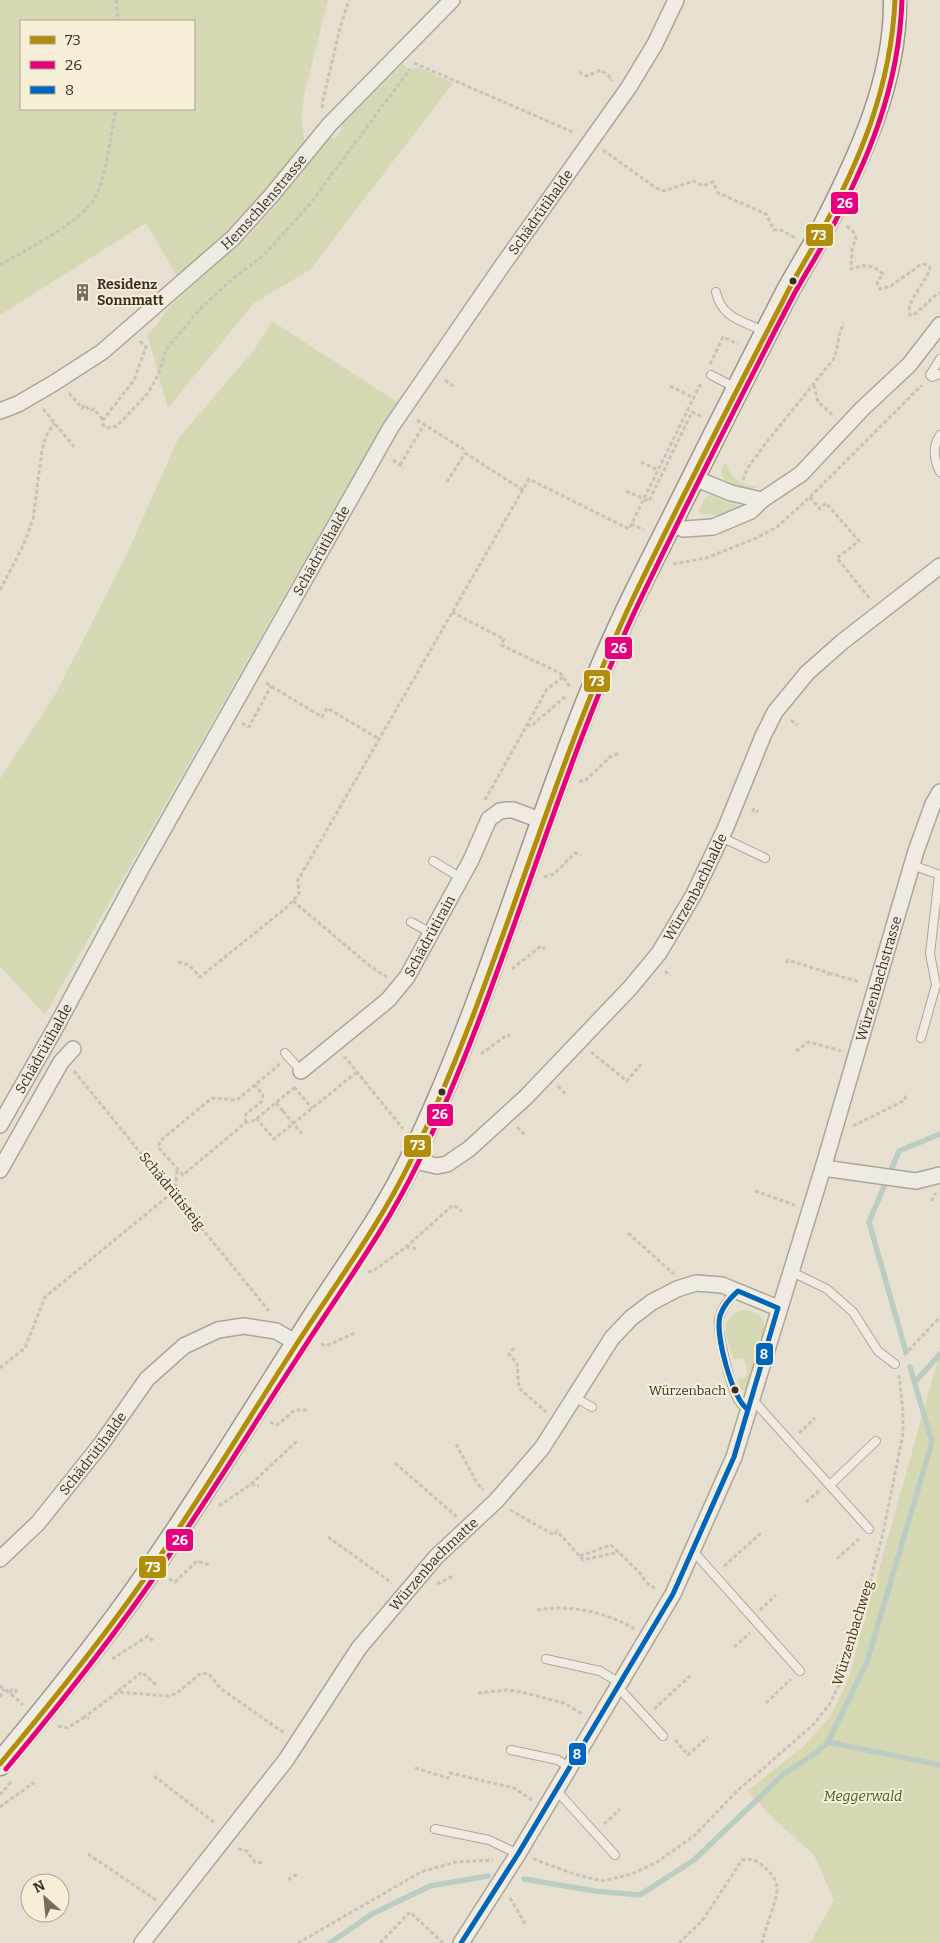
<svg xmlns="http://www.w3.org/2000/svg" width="940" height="1943" viewBox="0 0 940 1943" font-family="Bitter,serif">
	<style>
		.green { fill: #d6d7b3; fill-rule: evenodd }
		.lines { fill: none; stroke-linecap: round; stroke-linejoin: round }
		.stream { stroke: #bcccc2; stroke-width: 5.5 }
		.lane-casing { stroke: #ada599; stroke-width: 10 }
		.street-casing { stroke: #ada599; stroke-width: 18 }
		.secondary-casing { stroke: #9c958a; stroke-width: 25 }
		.path { stroke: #c8c2b9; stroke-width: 3; stroke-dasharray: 4 2.5; stroke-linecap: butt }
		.lane { stroke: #efebe3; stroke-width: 8 }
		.street { stroke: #efebe3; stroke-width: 15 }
		.secondary { stroke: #efebe3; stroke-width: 22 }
		.path-bridge { stroke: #c8c2b9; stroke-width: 3; stroke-dasharray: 4 2.5; stroke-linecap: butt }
		.bus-1-casing { stroke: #f7eed8; stroke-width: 9 }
		.bus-2-casing { stroke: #f7eed8; stroke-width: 9 }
		.bus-3-casing { stroke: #f7eed8; stroke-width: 9 }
		.bus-1 { stroke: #b18d0d; stroke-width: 5 }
		.bus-2 { stroke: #e5007d; stroke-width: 5 }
		.bus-3 { stroke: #0065bd; stroke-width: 5 }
		.bus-dot { fill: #3d2e20; stroke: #f7eed8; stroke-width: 2 }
		.labels { text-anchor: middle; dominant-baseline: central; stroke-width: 4; stroke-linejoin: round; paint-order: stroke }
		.bus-label { font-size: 13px; fill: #3d2e20; stroke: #f7eed8; text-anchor: end }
		.street-label { font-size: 14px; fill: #3d2e20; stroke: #f7eed8 }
		.poi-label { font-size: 14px; font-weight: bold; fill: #3d2e20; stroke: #f7eed8; text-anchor: start }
		.park-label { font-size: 14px; font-style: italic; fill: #4d5a26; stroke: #f7eed8 }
		.line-badge { stroke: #f7eed8; stroke-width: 2 }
		.badge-label { font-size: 14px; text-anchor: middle; font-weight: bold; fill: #fff }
	</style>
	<rect width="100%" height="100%" fill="#e7e0d1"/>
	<path class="green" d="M0,0H328L304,96L301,118L305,143L268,190L229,233L178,278L146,223L0,315ZM21,21H194V109H21Z
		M403,64L407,68H420L453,83L310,270L254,303L168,408L147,334L156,326L168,308L250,234L272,210L331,136L334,139L343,129L340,126Z
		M272,321L397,402V407L358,467L45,1015L0,966V779L56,693L126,556L178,439L254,350Z
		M726,463C731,481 745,488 763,486C747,491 727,490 721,473L722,466Z
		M710,495L720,500L745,507L720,515L702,514L699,510L705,498Z
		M743,1310C774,1312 764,1337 758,1356C754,1367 751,1379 747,1390L744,1391L740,1388L738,1378H745L748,1374L743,1357L734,1360C728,1341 716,1317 743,1310Z
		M940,1352V1943H810L834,1900L814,1855L778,1823L747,1791L803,1747L830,1717L848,1680Z"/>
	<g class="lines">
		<path class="stream" d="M906,1352L869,1222L899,1151L940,1134
			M915,1382L940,1354
			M828,1742L940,1765
			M524,1879L595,1891L640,1895L694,1860L785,1773L816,1753L828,1742L867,1662L932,1442L910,1367
			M330,1943L372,1914L430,1886L488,1876"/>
		<defs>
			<path id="lane" d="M716,292C722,319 743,321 766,332
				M940,359L930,375L932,377L940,374
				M711,375L736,388
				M940,435C932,447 934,460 940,472
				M721,837L765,858
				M433,861L461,878
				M912,865L940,875
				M411,922L431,933
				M921,1038L936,985L930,954L939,875
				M285,1053L301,1071
				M790,1271L827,1289L853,1312L878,1351L895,1364
				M738,1291C729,1298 722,1307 719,1319C717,1333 731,1389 739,1401C741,1404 744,1407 747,1409
				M574,1397L592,1407
				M752,1399L869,1529
				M830,1485L876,1441
				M693,1551L800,1671
				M546,1659L600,1671L620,1683
				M618,1687L663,1736
				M511,1750L558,1760L570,1768
				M556,1790L615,1855
				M435,1829L489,1840L518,1854"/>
			<g id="street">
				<path id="s1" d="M0,411L18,404L54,383L102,352L233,238L271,196L330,124L452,0"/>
				<path d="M694,478L731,493L762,500"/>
				<path d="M671,524L684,529L713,527L751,511L762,500L801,474L862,409L909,365L940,325"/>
				<path id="s2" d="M301,1071L388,1000L407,977L471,860L489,819L500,811L507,810H513L543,821"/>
				<path id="s3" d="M0,1125L57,1025L142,867L391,427L502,266L629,87L655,44L676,0"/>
				<path id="s4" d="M411,1160L437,1166L447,1164L469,1149L526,1097L630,988L659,953L694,894L726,827L763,736L775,712L807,673L842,642L940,566"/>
				<path d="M823,1168L916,1181L940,1175"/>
				<path d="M0,1170L61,1062L73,1049"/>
				<path id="s5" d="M0,1559L38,1523L102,1443L147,1379L184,1346L218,1330L244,1326L276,1331L297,1343"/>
				<path id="s6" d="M142,1943L286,1760L359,1648L436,1557L496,1501L542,1448L612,1338L631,1318L652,1302L677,1289L696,1283L722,1285L778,1308"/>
				<path id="s7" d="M461,1943L518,1854L673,1594L734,1457L823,1168L916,851L933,804L940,792"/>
			</g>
			<path id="secondary" d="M0,1764C45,1710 89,1656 130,1599C190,1515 244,1426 300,1339C337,1279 380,1224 411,1160C500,977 546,775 636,592C684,497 731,401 780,306C793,279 810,254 824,227C860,157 896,80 895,0"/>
		</defs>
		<use href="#lane" class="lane-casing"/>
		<use href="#street" class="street-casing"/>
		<use href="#secondary" class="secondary-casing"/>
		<path class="path" d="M116,0L118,21
			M414,63L575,133
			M579,72L586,76L601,70L612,79L611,81
			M322,108L323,100L340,28L349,0
			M603,150L656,188L664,191L694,181L703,186L713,182L718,193L766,214L774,230H781L796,238
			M847,226L853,231L856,238L852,249L851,269C865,264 872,264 883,274L877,283L880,289L891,286L920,265L925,264L930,268C927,282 905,301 910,315H914L937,294L940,293
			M0,265C24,251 81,222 94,199C106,179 111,133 116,109
			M140,341L146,347L134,380L103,420V425L106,428L117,426L148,393L159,373L166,350L199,310L230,281L264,255L309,205L410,69
			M710,364L723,337L738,344
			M445,380L454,387
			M814,385L818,402L834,416
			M670,386L694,398
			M69,393L82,408L85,405L90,411L94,409L103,420
			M43,409L74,447
			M417,420L463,449L465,453L523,490
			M393,460L404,468
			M641,462L658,470
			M400,465L424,425
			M743,480L747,469L765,444L833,360C839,348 837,335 844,323
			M447,482L465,453
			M626,491L649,501L692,412L702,417
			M810,497L820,509L826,503L859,541L837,558L871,600
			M631,524L644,530
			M673,564L706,558L754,539L777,527L810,497L922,385
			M0,590L23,546L33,519L42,450L46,436L54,423
			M452,612L504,639L501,645L560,673L571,688
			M266,683L322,717L327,708L379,739
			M791,720L797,725
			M242,723L249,727L271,686
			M527,724L531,726L567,695
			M579,781H585L610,757L619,753
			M485,800L547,689L563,677
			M752,812L754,809L758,812
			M544,877L554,874L575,853L581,855
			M293,901L371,967L387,977
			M178,962L189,965L200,977L286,908L299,894L298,880L529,479L629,529L701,383
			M786,963L788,960L829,973L827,977
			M512,969L541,946L545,949
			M665,971L670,976
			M829,973L860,982
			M796,1051L809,1042L841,1051
			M591,1052L627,1081L641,1064
			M481,1054L507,1035L510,1036
			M344,1056L403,1129
			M280,1064L237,1100L212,1098L161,1140L158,1147L183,1175L245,1123L255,1120L295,1087
			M74,1071L269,1311
			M558,1086L567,1096
			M294,1087L312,1108
			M276,1103L283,1111
			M256,1118L274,1139L357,1072
			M245,1123L246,1114L261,1102L263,1095L255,1085
			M853,1126L905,1100L906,1093
			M517,1127L525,1135
			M755,1191L795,1205
			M175,1194L177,1170
			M931,1201L936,1193
			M628,1233L674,1274
			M406,1247L418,1249
			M368,1272L373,1271L406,1247L453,1205L462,1211
			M321,1344L326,1346L355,1333
			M514,1348L509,1354L517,1363L519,1388L546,1412
			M904,1355L940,1317
			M0,1368L25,1348L45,1297L173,1192
			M270,1422L277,1425L295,1410H308
			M799,1433L815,1418
			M456,1444L477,1483L483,1490
			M395,1463L457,1517
			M251,1484L297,1441
			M806,1502L819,1491
			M219,1506L251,1484L259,1486
			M510,1510L554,1535L557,1531L583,1560L619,1552
			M328,1537L392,1583
			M580,1556L611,1545L639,1572L647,1583L656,1589
			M837,1559L860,1538
			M724,1566L761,1533
			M169,1579L175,1582L197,1561L209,1565
			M437,1584L455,1575
			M537,1610C570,1604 606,1612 635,1629
			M760,1610L776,1595
			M734,1647L750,1633
			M112,1659L148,1636L154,1642
			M0,1686L12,1695L16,1693V1690H11L10,1693L11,1694L23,1705
			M118,1691L142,1672L156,1685
			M478,1693L506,1690L521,1692L564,1703L582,1714
			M0,1697L4,1689
			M766,1703L791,1679
			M654,1709L692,1674
			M83,1718L118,1692L169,1696L177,1693L201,1673L209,1674L220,1688L284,1733
			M58,1726L67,1728L83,1718H89
			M675,1740L688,1755L708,1737
			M415,1768L448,1778L450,1773L514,1788L532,1800
			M154,1776L215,1823
			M0,1795L11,1782
			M0,1807L33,1783L36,1787
			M604,1824L620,1809
			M238,1849L247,1851L255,1862L265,1863
			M88,1854L156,1900
			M533,1859L577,1875L602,1881L632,1874L657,1862L695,1835L737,1791L813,1725L829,1705L839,1685L857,1630L883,1533L903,1434V1412L899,1375
			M288,1880L299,1873
			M510,1898L526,1925
			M298,1943L421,1872L456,1862L493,1860
			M380,1943L410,1912L443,1943
			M679,1943L702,1921L742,1860C751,1858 756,1860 763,1866C770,1872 777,1879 777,1889C777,1902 765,1927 762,1943"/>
		<use href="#lane" class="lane"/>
		<use href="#street" class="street"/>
		<use href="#secondary" class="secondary"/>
		<path class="path-bridge" d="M283,1111L302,1134"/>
		<defs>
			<path id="bus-1" d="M0,1764C45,1710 89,1656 130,1599C187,1520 237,1437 289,1356C330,1291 378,1229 411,1160C500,977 548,776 636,592C684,493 734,395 785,297C795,276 808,257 819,236C860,161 891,87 895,0"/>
			<path id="bus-2" d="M6,1769C51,1715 95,1660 136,1603C193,1524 243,1441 296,1360C337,1295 384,1233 418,1163C507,979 554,778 643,594C691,495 741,396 792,298C803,277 816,258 827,237C868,161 899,88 902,0"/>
			<path id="bus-3" d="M461,1943L518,1854L673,1594L734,1457L778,1308L738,1291C730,1298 723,1306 720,1316C715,1335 732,1397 747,1409"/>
		</defs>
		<use href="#bus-1" class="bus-1-casing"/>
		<use href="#bus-2" class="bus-2-casing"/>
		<use href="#bus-3" class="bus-3-casing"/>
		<use href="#bus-1" class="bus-1"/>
		<use href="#bus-2" class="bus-2"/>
		<use href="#bus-3" class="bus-3"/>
	</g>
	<defs>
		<symbol id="building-bare" viewBox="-9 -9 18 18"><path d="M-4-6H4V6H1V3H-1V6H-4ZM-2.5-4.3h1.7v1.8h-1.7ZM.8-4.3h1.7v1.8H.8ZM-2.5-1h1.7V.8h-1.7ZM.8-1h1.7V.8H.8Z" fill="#786c5e" stroke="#f7eed8" stroke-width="2.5" paint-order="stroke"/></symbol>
	</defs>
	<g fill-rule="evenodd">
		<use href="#building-bare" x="70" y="280" width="25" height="25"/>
	</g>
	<g class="bus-dot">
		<circle cx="793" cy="281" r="4.5"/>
		<circle cx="442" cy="1092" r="4.5"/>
		<circle cx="735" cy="1390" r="4.5"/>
	</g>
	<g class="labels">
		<g class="bus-label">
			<text x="726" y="1390">Würzenbach</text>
		</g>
		<g class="street-label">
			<text stroke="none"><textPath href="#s1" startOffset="339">Hemschlenstrasse</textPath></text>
			<text stroke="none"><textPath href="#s3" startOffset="1062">Schädrütihalde</textPath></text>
			<text stroke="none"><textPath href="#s3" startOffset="658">Schädrütihalde</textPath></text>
			<text stroke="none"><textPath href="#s4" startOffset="412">Würzenbachhalde</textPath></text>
			<text stroke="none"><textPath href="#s2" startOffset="189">Schädrütirain</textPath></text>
			<text stroke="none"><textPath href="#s7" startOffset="1058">Würzenbachstrasse</textPath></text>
			<text stroke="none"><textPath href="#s3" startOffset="88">Schädrütihalde</textPath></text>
			<text transform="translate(172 1191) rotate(51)">Schädrütisteig</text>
			<text stroke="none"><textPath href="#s5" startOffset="141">Schädrütihalde</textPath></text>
			<text stroke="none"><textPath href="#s6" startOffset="479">Würzenbachmatte</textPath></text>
			<text transform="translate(853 1633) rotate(-73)">Würzenbachweg</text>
		</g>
		<g class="poi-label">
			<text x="97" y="284">Residenz<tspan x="97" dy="16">Sonnmatt</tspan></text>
		</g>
		<g class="park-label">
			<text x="863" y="1796">Meggerwald</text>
		</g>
	</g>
	<g class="line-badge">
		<rect x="830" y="191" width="29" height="24" rx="5" fill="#e5007d"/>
		<rect x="805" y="223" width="29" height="24" rx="5" fill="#b18d0d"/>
		<rect x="604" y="636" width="29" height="24" rx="5" fill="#e5007d"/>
		<rect x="583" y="669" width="28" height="24" rx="5" fill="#b18d0d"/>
		<rect x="426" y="1103" width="28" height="24" rx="5" fill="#e5007d"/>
		<rect x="403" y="1134" width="29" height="24" rx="5" fill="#b18d0d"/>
		<rect x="755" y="1342" width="19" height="24" rx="5" fill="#0065bd"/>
		<rect x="165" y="1528" width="29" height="24" rx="5" fill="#e5007d"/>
		<rect x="138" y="1555" width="29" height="24" rx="5" fill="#b18d0d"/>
		<rect x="568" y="1742" width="19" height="24" rx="5" fill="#0065bd"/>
	</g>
	<g class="badge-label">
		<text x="845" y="208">26</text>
		<text x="819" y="240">73</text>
		<text x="619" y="653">26</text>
		<text x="597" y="686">73</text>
		<text x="440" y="1119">26</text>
		<text x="418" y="1150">73</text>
		<text x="764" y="1359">8</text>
		<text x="180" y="1545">26</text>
		<text x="153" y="1572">73</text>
		<text x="577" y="1759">8</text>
	</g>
	<rect x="20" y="20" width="175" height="90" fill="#f7eed8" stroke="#ada18e"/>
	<rect x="30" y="36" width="25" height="8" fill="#b18d0d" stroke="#ada18e"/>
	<text x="65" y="45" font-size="15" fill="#3d2e20">73</text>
	<rect x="30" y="61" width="25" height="8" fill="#e5007d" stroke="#ada18e"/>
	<text x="65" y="70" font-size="15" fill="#3d2e20">26</text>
	<rect x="30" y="86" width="25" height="8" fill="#0065bd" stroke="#ada18e"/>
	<text x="65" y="95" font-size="15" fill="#3d2e20">8</text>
	<g transform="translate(45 1898) rotate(333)"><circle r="24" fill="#f7eed8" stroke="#ada18e"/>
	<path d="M0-4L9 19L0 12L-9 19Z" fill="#786c5e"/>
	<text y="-8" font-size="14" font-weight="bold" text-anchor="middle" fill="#3d2e20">N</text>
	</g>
</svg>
